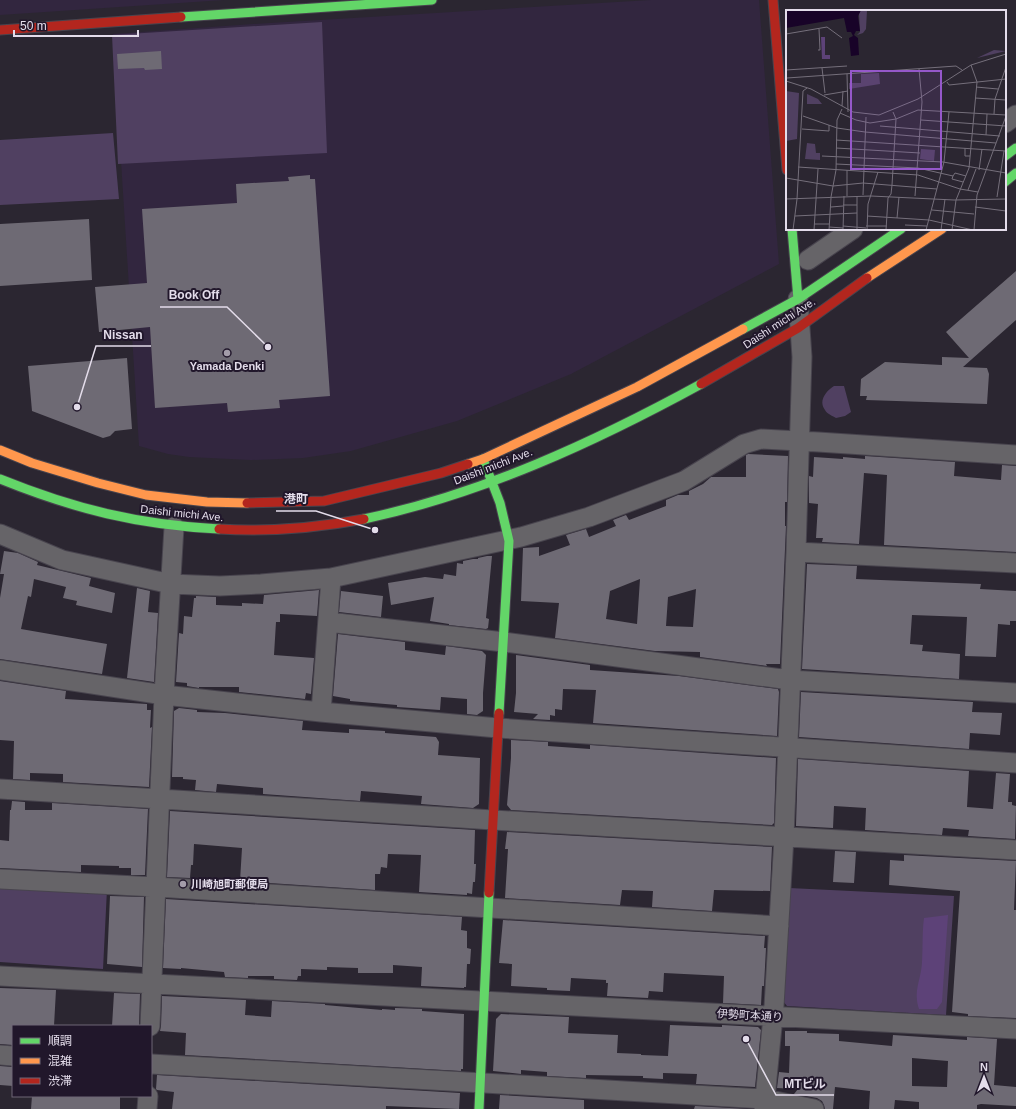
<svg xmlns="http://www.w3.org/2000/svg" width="1016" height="1109" viewBox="0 0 1016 1109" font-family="Arial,'Noto Sans JP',sans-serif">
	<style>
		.built { fill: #32263f }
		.green { fill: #504061 }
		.forest { fill: #5d4278 }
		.building { fill: #6e6a74; fill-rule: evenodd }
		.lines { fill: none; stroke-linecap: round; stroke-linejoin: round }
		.street-casing { stroke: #48444e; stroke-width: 21 }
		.fast-casing { stroke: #48444e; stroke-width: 11 }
		.slow-casing { stroke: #48444e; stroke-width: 11 }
		.jam-casing { stroke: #48444e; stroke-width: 11 }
		.street { stroke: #666468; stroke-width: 19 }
		.fast { stroke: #63d668; stroke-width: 9 }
		.slow { stroke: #ff974d; stroke-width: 9 }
		.jam { stroke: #b3261e; stroke-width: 9 }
		.poi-dot { fill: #a39ca9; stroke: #21172b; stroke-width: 1.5 }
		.labels { text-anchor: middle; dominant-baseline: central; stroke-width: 4; stroke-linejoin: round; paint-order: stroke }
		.street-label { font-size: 11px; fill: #e3dcea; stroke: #21172b }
		.poi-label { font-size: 11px; font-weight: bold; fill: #e3dcea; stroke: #21172b }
		.inset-road { fill: none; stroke: #756f7b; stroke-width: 1 }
		.view { fill: #9558ca; fill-opacity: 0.15; stroke: #9558ca; stroke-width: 2 }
		.inset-edge { fill: none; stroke: #e3dcea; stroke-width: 2 }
		.leader { fill: none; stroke: #e3dcea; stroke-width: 1.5 }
		.callout-dot { fill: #e3dcea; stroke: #21172b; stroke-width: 1.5 }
		.callout-label { font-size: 12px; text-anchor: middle; font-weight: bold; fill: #e3dcea; stroke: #21172b; stroke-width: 4; stroke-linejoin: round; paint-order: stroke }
	</style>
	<rect width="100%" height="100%" fill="#2b2631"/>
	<path class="built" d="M0,0H224L0,15Z
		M651,0H759L779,264L571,374L457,421L351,451L303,458L251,460L189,457L168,454L139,446L113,34L253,24Z"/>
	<path class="green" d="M322,22L327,153L118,164L112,35Z
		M113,133L119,199L0,205V140Z
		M834,386H844L851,412L845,416L836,418C833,416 827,414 825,410C818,401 826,391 834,386Z
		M0,883L107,889L103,969L0,962Z
		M789,888L954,896L946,1015L787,1006L783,1001Z"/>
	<path class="forest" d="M948,915L942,1002L937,1009H919C913,990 921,981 922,962C923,947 922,933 924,918Z"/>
	<path class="building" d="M161,51L162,69L145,70L144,68L118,69L117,54Z
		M310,175V179H315L330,396L279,400L280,408L228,412L227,403L155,408L150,327L99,332L95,287L147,283L142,209L237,203L236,184L289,181L288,177Z
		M89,219L92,280L0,286V224Z
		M1016,271V320L963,367L987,368L989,374L987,404L866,400L867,396H860L861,379L885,362L942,365V357L969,358L946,332Z
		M127,358L132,429L115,431L110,436L103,438L32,411L28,366Z
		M748,454L788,456L787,502H785V526H786L780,664H766L767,666L700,657V652L655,651L555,638L559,603L521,601L523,548L539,547V556L570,545L566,535L586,529L589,537L616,526L613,520L626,515L629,520L666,506V500L678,495H689V491L703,484L711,477H746V455ZM640,579L637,624L606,619L610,591ZM696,589L693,627L666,626L668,597Z
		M865,456L955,462L954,476L1001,480L1002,465L1016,466V552L884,545L887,475L864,473L859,544L822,542L823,538H816L818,504L809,503V476L813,477L814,457L843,459V457L865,459Z
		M4,551L18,553L38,562L37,565L91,578L89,586L115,593L112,613L76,605L77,601L63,598L66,587L34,579L31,597L28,596L21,629L107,644L102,674L0,659V598L4,574H0Z
		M487,556H492L486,618L489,619L488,628L486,629L449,625V624L430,621L434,597L391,605L388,583L425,577L443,579L444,574L456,576L457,563L463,564V561L473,559H478V558Z
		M807,564L857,566L856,579L981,584L980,589L1016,591V621H1010V625L998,624L996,657L965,656L967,617L912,615L910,644L923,645L922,651L960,654L959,679L802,669Z
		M137,588L150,591L148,612L158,613L154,682L127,678Z
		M319,590L317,616L280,614V622H276L274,655L314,658L311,694L306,693L305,699L239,692V687H199V688L187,686V683L176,682L179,633L183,634L184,616L192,617L194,598H196V596L216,597V605L242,606V603L263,604L264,595Z
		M341,591L383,596L381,617L339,612Z
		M338,634L405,642V650L445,655L446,646L482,651L486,655L483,693V711L477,715L467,714V699L441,697L440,710L397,707V705L350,701V699L333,696Z
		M516,655L590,665V670L679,676L778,689L779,692L777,736L593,723L596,690L563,689L562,710L555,709V716L550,715V720L533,719L538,714L514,712L516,693Z
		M0,681L66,691L65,699L147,704V710H151L150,728L152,727L149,787L63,782V774L30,773V780L13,779L14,741L0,740Z
		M801,692L973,702L972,712L1002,713L1000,735L970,733L969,749L799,737Z
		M179,708L197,710V712L225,713L303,721L302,730L349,733V729L385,731V733L436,737L439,742L438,755L480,758L479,804L473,808L421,804L422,796L361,791L360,801L263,794V788L217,784L216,792L195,790L196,780L183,779V777H172L174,711Z
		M511,740L548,742V746L590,749V745L776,758L774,823L772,825L511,810L507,805L511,758Z
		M798,759L969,771L967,807L993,809L996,773L1010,774L1008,802H1012V805L1016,806L1015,839L968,836L969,830L943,828L942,835L865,830L866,808L834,806L833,828L796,826Z
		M12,801L25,802V810H52V803L148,809L145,875H131V868H119V866L81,865V872L0,868V840L9,841L10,810H11Z
		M170,811L475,830L474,864H476L475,882H473L472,894L467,893V895L419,892L421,855L388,854L387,868L381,867L380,874H375V890L240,881L242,848L194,844L193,865H191L190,878L167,877Z
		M507,832L772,847L770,891L714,890L712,911L652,907L653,891L622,890L620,905L505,898L508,849H505Z
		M835,851L856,852L854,883L833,882Z
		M904,855L1016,861L1014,910H1016V1018L968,1016V1014L952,1012L960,891L889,885L890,860L904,861Z
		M110,896L144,897L142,967L107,964Z
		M166,899L462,917L461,930L467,931V948L471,949L470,964H467L466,987H464V988L421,986L422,967L393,965V973H358V968L327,967V970L301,969V976H298L297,980L274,979V976H248V978L225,977L224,972L181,968V969L163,968Z
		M503,920L765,936L764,948H766L764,986H762L761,1005L723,1003L724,976L664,973L663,992L649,991L648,998L607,996L608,983H606V980L571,978L570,991L547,990V988L511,986L512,964L499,963Z
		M0,988L56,990L54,1026H13V1045L0,1044Z
		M114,993L140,994L139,1026H112Z
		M162,996L246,1000L245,1015L271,1017L272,1001L325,1004V1005L382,1010V1009L395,1010V1008L422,1009V1011L464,1014L463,1069H461V1071L185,1055L186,1033L160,1031L161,1026Z
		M501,1014L569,1017L568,1033L618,1035L617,1053L641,1054V1055L668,1056L670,1025L722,1027V1025L758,1027L761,1030L755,1087L696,1084L697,1074L663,1073V1079L643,1078V1076L586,1075V1078L547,1076V1072L521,1070V1074L493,1071L496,1019Z
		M785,1031H807V1033L839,1034V1041L892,1046L893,1035L967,1040V1037L997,1039L994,1085L1016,1087V1106L981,1104L977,1105V1109H919V1102L895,1100L894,1109H869L870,1091L835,1087L833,1109H825L824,1105L822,1101L817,1098L794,1094L798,1089L777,1088L779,1072L789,1073L790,1046H785ZM912,1058L948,1061L947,1087L912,1086Z
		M0,1066L13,1067V1086L0,1085Z
		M157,1075L460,1093L459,1109L386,1106V1109H172L174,1092L157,1090L156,1089Z
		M500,1095L584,1100V1109H499Z
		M32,1096H120V1109H31Z
		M695,1106L747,1109H694Z"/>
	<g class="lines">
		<defs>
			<path id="street" d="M1005,123L1016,115
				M808,260L853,229
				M0,534L62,560L171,584L220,586L261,584L331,578L521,537L589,517L684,481L744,444L761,439L818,442L1016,455
				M796,552L1016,563
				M328,622L504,642L790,680L1016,693
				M0,670L164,695L321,712L498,728L1016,763
				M321,712L331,578
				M0,789L493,820L1016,850
				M0,879L156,887L779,926
				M0,976L1016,1029
				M150,1026L164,695L174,527
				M0,1055L13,1056
				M151,1064L765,1099L814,1109
				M147,1109L148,1096
				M764,1109L774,1006L784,837L796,552L802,357L798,299"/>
			<path id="fast" d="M181,17L432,0
				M1005,156L1016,148
				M1005,182L1016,173
				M792,229L798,299
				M743,329L798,299L901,229
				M483,459L500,503L509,541L499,713
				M0,479C74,509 139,525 219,529
				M364,519C482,494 595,442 701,384
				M479,1109L489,893"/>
			<path id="slow" d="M867,278L942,229
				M0,450L32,463L98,483L146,495L207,502L247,503
				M468,464L483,459L637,387L743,329"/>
			<path id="jam" d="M773,0L787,170
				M0,30L181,17
				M701,384L798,328L867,278
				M247,503L324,501L441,473L468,464
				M219,529C268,532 316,528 364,519
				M489,893L499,713"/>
		</defs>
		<use href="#street" class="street-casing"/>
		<use href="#fast" class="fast-casing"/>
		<use href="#slow" class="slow-casing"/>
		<use href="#jam" class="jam-casing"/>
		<use href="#street" class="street"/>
		<use href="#fast" class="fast"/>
		<use href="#slow" class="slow"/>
		<use href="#jam" class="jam"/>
	</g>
	<g class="poi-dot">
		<circle cx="227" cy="353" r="4"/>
		<circle cx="183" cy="884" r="4"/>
	</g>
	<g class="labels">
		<g class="street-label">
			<text transform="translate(779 323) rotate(-33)">Daishi michi Ave.</text>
			<text transform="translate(493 466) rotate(-21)">Daishi michi Ave.</text>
			<text transform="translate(182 513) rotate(6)">Daishi michi Ave.</text>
			<text transform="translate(750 1015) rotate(3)">伊勢町本通り</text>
		</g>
		<g class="poi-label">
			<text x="227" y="366">Yamada Denki</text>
			<text x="191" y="884" text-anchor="start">川崎旭町郵便局</text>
		</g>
	</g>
	<g transform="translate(786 10)">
		<rect width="220" height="220" fill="#2b2631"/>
		<path d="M75,0H81L80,19L77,23L71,25L74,22L73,4ZM208,40L220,41L191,48ZM93,63L94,74L63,79V73H75V64ZM0,81L13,83L11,129L0,131ZM21,84L32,89L36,94H21ZM21,133L29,134L30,143H34V150L19,149ZM135,139L149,140L148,151L134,149Z" fill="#504061"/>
		<path d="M35,27H39V45H44V49H36Z" fill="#5d4278"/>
		<path d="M0,0H75L72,6L74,21H70L68,25L72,28L73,45L65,46L63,28L67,26L65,22H61L58,8L0,18Z" fill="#180328"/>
		<path class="inset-road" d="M0,24L41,17L56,28M32,40H34L33,19M36,58L39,83M0,60L61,56M61,64L62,102M1,68L170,56L176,60M0,71L25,79L67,102L93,105L132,89L185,55L220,44M161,72L163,75L220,69M190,77L212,79M38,85L62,81M189,88L220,90M56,96L57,81M54,103L70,110L84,113L110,109L132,100L220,105M208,104L209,89L220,57M17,106L51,118L79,122L210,133M135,110L220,116M94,116L214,126M16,119L43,121V115M200,125L201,104M50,130L220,141M50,138L134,143M179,138V146H184M36,146L157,152L220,163M50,154L132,158L167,166M12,157L132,165L174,179L192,182M193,160L196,139M0,168L47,176L77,173L151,179M177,172L166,169L167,166L169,163L180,166M182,180L190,159M77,185L80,107M61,186V160M129,186L136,92L133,59M45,187L50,160L51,110L56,99M211,187L218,141M0,189L85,186L168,190L220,189M57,195H71M45,197L57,196M189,197L220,201M146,200L188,204M9,206L71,203M81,206L143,210L187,220M111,208L113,187M28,214H43M119,215L141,216M57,216L80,218M80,216H101M43,217L57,218M7,220L11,189L17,81L21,78M28,220L32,159M43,220L45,188M57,220L58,186M71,220V187M81,220L82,194L92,162M100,220L102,188L105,184L106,175L110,109L107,102M140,220L158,152L163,102M155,220L159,189M166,220L170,190L183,158L191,72L185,55M188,220L191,185L220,106"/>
		<path class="view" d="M65,61H155V159H65Z"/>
		<rect width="220" height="220" class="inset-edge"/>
	</g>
	<path class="leader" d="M268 347L227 307H160M77 407L96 346H151M375 530L316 511H276M746 1039L776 1095H834"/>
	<g class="callout-dot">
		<circle cx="268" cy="347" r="4"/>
		<circle cx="77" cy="407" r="4"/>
		<circle cx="375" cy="530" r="4"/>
		<circle cx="746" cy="1039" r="4"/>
	</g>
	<g class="callout-label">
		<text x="194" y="299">Book Off</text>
		<text x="123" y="339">Nissan</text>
		<text x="296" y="503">港町</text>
		<text x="805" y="1088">MTビル</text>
	</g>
	<rect x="12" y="1025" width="140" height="72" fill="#21172b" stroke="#6f6677"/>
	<rect x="20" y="1038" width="20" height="6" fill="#63d668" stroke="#6f6677"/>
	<text x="48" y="1045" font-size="12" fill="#e3dcea">順調</text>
	<rect x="20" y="1058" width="20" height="6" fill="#ff974d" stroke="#6f6677"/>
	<text x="48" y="1065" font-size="12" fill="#e3dcea">混雑</text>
	<rect x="20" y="1078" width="20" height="6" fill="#b3261e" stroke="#6f6677"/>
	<text x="48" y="1085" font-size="12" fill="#e3dcea">渋滞</text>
	<g transform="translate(984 1077)" stroke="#21172b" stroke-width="3" paint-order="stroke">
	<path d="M0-3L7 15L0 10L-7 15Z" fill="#e3dcea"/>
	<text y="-6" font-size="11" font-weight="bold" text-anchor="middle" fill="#e3dcea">N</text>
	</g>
	<path d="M14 30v6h124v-6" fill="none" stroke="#e3dcea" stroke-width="2"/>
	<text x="20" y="30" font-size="12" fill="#e3dcea" stroke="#21172b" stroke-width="3" paint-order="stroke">50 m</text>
</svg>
